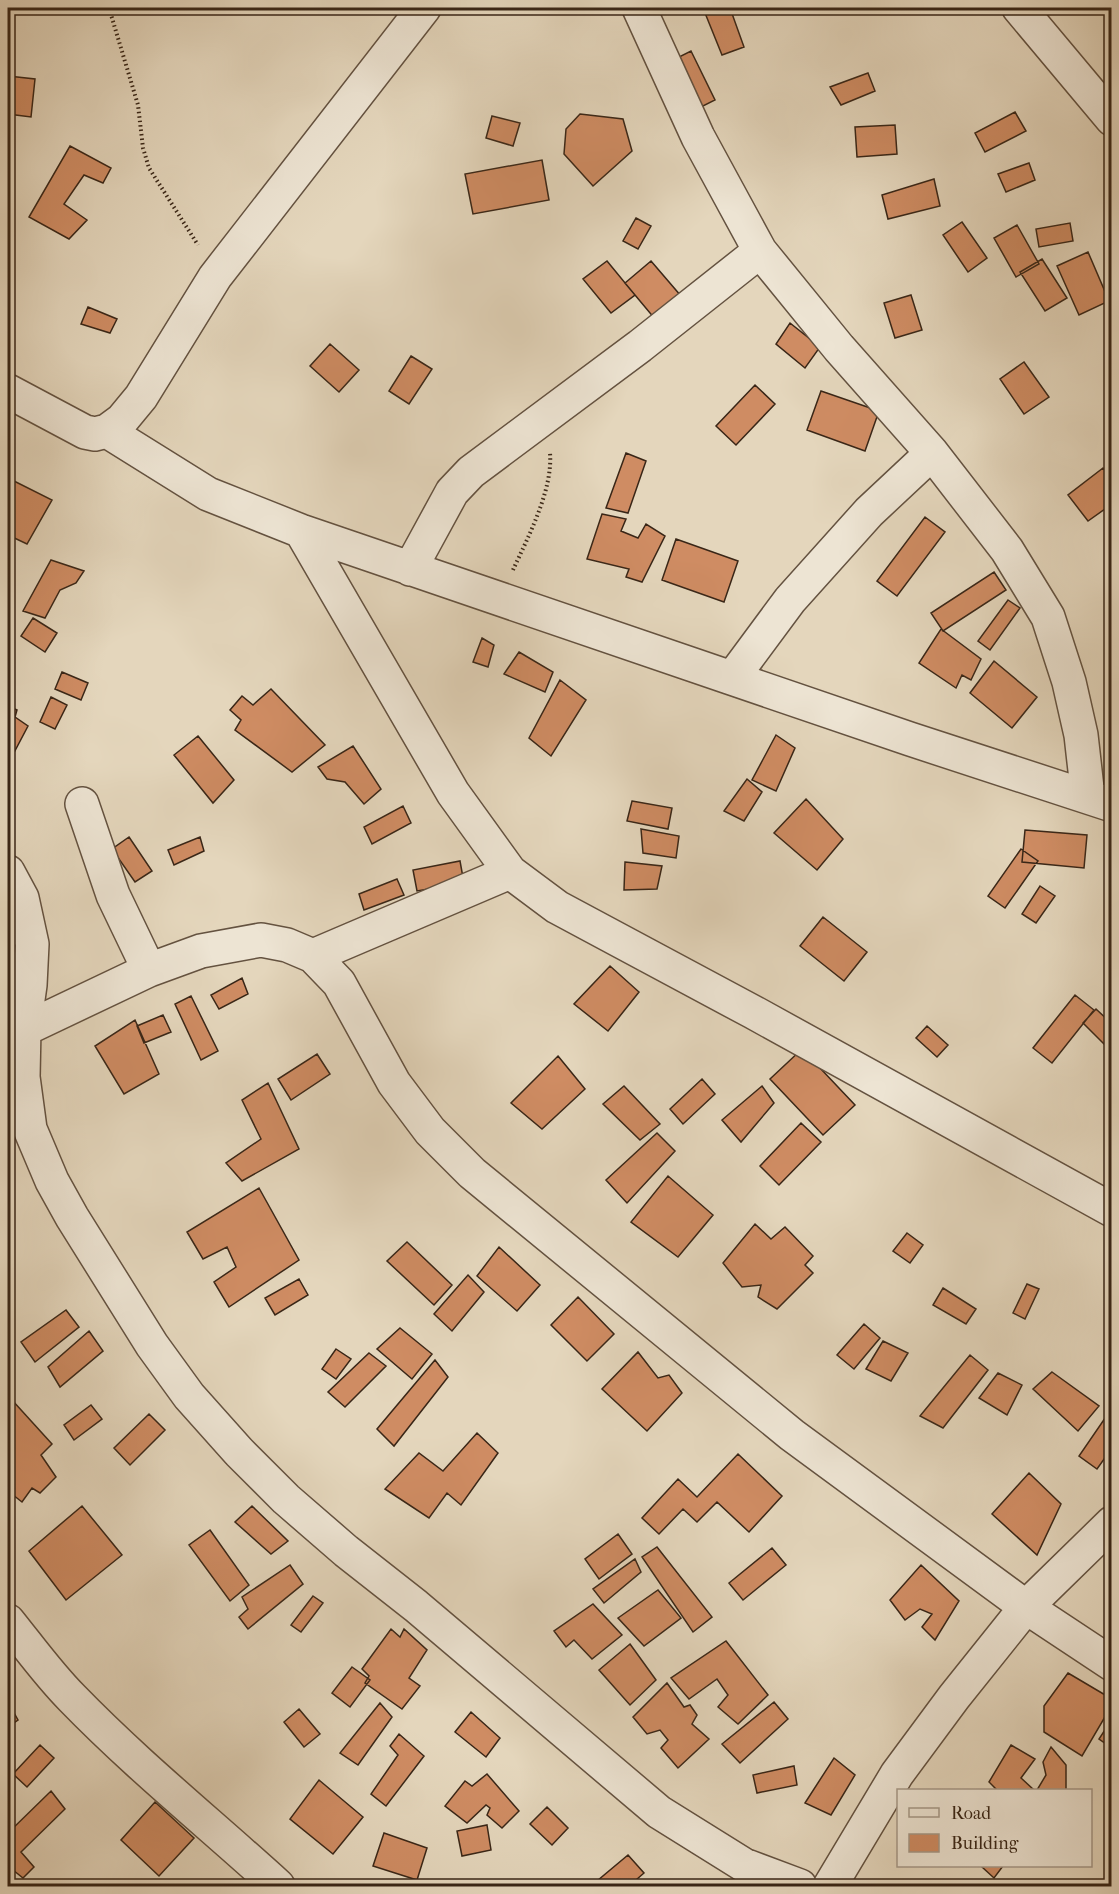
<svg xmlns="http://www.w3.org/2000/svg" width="1119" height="1894" viewBox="0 0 1119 1894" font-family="'IM FELL French Canon',serif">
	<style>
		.building { fill: #cf8c63; stroke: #392617; stroke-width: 1.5 }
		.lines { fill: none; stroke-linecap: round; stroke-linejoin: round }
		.minor-casing { stroke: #645240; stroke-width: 36 }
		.path { stroke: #392617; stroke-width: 4; stroke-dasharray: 1.5 3; stroke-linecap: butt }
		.minor { stroke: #ede4d3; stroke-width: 33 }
	</style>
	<rect width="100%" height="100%" fill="#e4d6bc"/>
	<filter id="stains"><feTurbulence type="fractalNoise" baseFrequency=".00333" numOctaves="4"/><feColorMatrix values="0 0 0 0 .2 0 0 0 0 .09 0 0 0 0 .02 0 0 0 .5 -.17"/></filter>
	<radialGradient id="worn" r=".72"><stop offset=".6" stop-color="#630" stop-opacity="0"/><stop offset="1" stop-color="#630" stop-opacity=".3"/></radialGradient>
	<path class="building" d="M703,8H730L744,47L722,55Z
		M691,51L715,100L693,111L669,62Z
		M868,73L875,91L841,105L830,87Z
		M8,76L35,79L31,117L8,114Z
		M1015,112L1026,131L985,152L975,133Z
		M580,114L623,119L632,151L593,186L564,154L566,129Z
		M492,116L520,123L513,146L486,138Z
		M895,125L897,154L857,157L855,127Z
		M70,146L111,168L103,183L84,175L64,204L87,220L69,239L29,217Z
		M542,160L549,200L473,214L465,174Z
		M1029,163L1035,180L1006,192L998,174Z
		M934,179L940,206L888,219L882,195Z
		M636,218L651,226L638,249L623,241Z
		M962,222L987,258L968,272L943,235Z
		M1070,223L1073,241L1039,247L1036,229Z
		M1017,225L1039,264L1016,277L994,238Z
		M1088,252L1109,301L1079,315L1057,266Z
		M1042,259L1067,298L1045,311L1020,272Z
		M607,261L635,295L611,313L583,279Z
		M651,261L681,296L655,319L625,283Z
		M911,295L922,330L895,338L884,303Z
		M88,307L117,319L110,333L81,324Z
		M790,323L820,347L805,368L776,344Z
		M330,344L359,370L339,392L310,366Z
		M411,356L432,369L409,404L389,391Z
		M1024,362L1049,397L1024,414L1000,379Z
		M755,385L775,404L736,445L716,426Z
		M821,391L879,411L865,451L807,430Z
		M626,453L646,461L628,513L606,508Z
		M1103,468L1112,480V504L1088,521L1068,495Z
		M8,478L52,500L27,544L8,535Z
		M602,514L626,519L621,531L638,538L646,524L665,536L642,582L626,577L629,569L587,559Z
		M925,517L945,532L897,596L877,581Z
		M676,539L738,561L724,602L662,580Z
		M51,560L84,571L76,583L60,590L45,618L23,611Z
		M994,572L1006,590L943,631L931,613Z
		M1008,600L1020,608L990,650L978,641Z
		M33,618L57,633L45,652L21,636Z
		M941,629L981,659L971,680L962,675L956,688L919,663Z
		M482,638L494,645L488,667L473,662Z
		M519,652L553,672L545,692L504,674Z
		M994,661L1037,697L1012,728L970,693Z
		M62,672L88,683L81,700L55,689Z
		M560,680L586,700L551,756L529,738Z
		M271,689L325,745L292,772L235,730L241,720L230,710L242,696L253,705Z
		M51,697L67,705L55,729L40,722Z
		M8,706L17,710L15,717L28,726L8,764Z
		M776,735L795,748L776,791L752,780Z
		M198,736L234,780L213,803L174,755Z
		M353,746L381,789L364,804L345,782L327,779L318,767Z
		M747,779L762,792L744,821L724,811Z
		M806,799L843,839L817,870L774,833Z
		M632,801L672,808L668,829L627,821Z
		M403,806L411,823L372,844L364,827Z
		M641,829L679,836L676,858L643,853Z
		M1025,830L1087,835L1084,868L1022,862Z
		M129,837L152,871L135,882L112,849Z
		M200,837L204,851L174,865L168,850Z
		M1021,849L1038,861L1005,908L988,896Z
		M460,861L464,883L417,891L413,870Z
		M625,862L662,866L657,889L624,890Z
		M397,879L404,895L364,910L359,894Z
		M1040,886L1055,896L1036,923L1022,914Z
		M823,917L867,952L844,981L800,946Z
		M610,966L639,992L608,1031L574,1004Z
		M242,978L248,994L219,1009L211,995Z
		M1075,995L1094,1010L1052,1063L1033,1048Z
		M191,996L218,1051L201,1060L175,1004Z
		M1096,1009L1112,1024V1052L1083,1023Z
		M163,1015L171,1032L144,1043L137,1026Z
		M135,1020L159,1074L124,1094L95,1046Z
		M927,1026L948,1045L937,1057L916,1038Z
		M802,1049L855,1105L823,1135L770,1079Z
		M317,1054L330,1074L291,1100L278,1079Z
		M558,1056L585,1089L542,1129L511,1103Z
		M702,1079L715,1094L683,1124L670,1109Z
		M268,1083L299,1149L242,1181L226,1163L261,1139L242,1100Z
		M624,1086L660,1124L640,1140L603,1104Z
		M762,1086L774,1103L741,1142L722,1120Z
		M801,1123L821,1142L779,1185L760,1166Z
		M657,1133L675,1151L627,1203L606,1180Z
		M668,1176L713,1215L678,1257L631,1222Z
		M259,1188L299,1260L229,1307L214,1282L236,1267L227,1247L203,1259L187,1232Z
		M755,1224L771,1239L785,1227L813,1256L805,1265L813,1273L777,1309L758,1297L761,1285L742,1287L723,1263Z
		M907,1233L923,1245L910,1263L893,1251Z
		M407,1242L452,1285L434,1305L387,1261Z
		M499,1247L540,1285L517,1311L477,1276Z
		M468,1275L484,1292L452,1331L434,1314Z
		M299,1279L308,1295L275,1315L265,1298Z
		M1027,1284L1039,1289L1025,1319L1013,1313Z
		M943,1288L976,1309L966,1324L933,1305Z
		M578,1297L614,1334L587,1361L551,1325Z
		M66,1310L79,1327L35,1362L21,1342Z
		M864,1324L880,1338L854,1369L837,1355Z
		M400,1328L432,1354L412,1379L377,1349Z
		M89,1331L103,1351L60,1387L48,1367Z
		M883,1341L908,1353L891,1381L866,1369Z
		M336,1349L351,1359L336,1379L322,1369Z
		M638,1352L658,1378L669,1375L682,1393L647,1431L602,1389Z
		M369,1353L386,1366L345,1407L328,1392Z
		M970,1355L988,1370L943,1428L920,1416Z
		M435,1360L448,1377L394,1446L377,1429Z
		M1052,1372L1099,1406L1078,1431L1033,1389Z
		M998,1373L1022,1385L1007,1415L979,1398Z
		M12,1400L52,1444L41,1455L56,1477L40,1493L32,1488L22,1502L8,1491V1465L10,1462L8,1459V1404Z
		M91,1405L102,1419L74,1440L64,1425Z
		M1112,1408V1448L1097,1469L1079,1456Z
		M149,1414L165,1430L130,1465L114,1448Z
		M477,1433L498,1453L461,1505L447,1493L429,1518L385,1489L419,1453L443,1471Z
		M738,1454L782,1496L749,1532L717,1502L697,1522L683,1509L659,1534L642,1518L678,1479L697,1497Z
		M1029,1473L1061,1504L1037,1555L992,1514Z
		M82,1506L122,1555L66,1600L29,1551Z
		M252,1506L288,1541L271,1554L235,1522Z
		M210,1530L249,1585L230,1601L189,1545Z
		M618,1534L632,1554L599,1579L585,1559Z
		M657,1547L712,1617L693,1632L642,1557Z
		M772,1548L786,1565L743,1600L729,1583Z
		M635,1559L641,1572L604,1603L593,1589Z
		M290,1565L303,1584L248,1629L239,1617L248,1609L242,1597Z
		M921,1565L959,1601L935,1640L922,1627L932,1614L920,1609L905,1620L890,1600Z
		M658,1590L681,1618L644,1646L618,1618Z
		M313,1596L323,1603L301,1632L291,1625Z
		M593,1604L622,1635L592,1659L574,1640L566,1647L554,1631Z
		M391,1629L400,1637L404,1629L427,1650L409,1678L420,1686L402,1709L365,1683L369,1676L362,1669Z
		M726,1641L768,1695L738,1724L718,1707L728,1695L717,1679L689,1699L671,1678Z
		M630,1644L656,1680L630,1705L599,1670Z
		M352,1667L370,1680L350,1707L332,1693Z
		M1068,1673L1112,1699V1705L1082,1756L1044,1732V1706Z
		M667,1683L684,1707L690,1705L697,1715L692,1724L709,1739L678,1768L661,1748L668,1740L660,1730L647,1734L633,1717Z
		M8,1702L18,1720L8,1727Z
		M774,1702L788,1719L740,1763L722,1744Z
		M380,1703L392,1717L358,1765L340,1753Z
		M299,1709L320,1734L304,1747L284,1722Z
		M471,1712L500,1738L486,1757L455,1732Z
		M1112,1719V1748L1099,1739Z
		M399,1734L424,1756L386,1806L371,1794L398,1755L390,1746Z
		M40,1745L54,1758L27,1787L13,1774Z
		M1011,1745L1035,1759L1021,1778L1034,1790H997L989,1782Z
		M1051,1747L1066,1765V1790H1037L1046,1775L1043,1762Z
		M834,1758L855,1775L831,1815L805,1803Z
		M794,1766L797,1785L757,1793L753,1775Z
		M487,1774L519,1811L502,1828L487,1815L490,1808L486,1805L467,1823L445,1806L465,1781L472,1786Z
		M319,1780L363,1817L333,1854L290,1819Z
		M51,1791L65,1809L21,1852L34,1867L23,1878L8,1866V1833Z
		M155,1802L194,1838L159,1876L121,1840Z
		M547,1807L568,1828L552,1845L530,1824Z
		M487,1825L491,1850L462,1856L457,1831Z
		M384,1833L427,1848L417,1880L373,1866Z
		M628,1855L644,1873L629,1886H591Z
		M983,1866H1003L994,1878L982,1867Z"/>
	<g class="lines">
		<defs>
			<path id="minor" d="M639,8L698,137L760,251L839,348L932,453L1007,550L1048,617L1069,682L1081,735L1088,797
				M1019,8L1112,119
				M8,391L85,432L95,434L107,431L122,420L141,397L215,277L424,8
				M107,431L208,494L301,531L910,739L1112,805
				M301,531L453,793L510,872L557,907L753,1012L1112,1210
				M410,569L452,492L471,472L640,346L760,251
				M733,677L790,600L869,512L932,453
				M82,804L113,895L149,970
				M8,872L22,898L32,944L30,985L24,1028L23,1077L30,1129L52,1181L72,1217L152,1345L189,1396L239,1452L286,1499L346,1551L416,1606L659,1812L744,1865L800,1886
				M313,956L510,872
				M8,1037L149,970L201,951L261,940L287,945L313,956L339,983L394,1083L430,1131L472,1173L792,1435L1026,1607L1112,1664
				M8,1621C29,1647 49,1675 72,1698C137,1765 210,1824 278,1886
				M830,1886L897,1774L954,1697L1026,1607L1112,1523"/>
		</defs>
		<use href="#minor" class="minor-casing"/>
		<path class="path" d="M109,8L138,105L143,148L149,168L198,245
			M513,570C528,537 553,490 550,453"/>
		<use href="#minor" class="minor"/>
	</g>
	<rect width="1119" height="1894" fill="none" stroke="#e4d6bc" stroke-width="30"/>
	<rect x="9" y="9" width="1101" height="1876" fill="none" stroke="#392617" stroke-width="3"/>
	<rect x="15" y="15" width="1089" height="1864" fill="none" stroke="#392617" stroke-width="1.5"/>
	<rect x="897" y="1789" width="195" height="78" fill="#ede4d3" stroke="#a59888" stroke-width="1.5"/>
	<rect x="909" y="1808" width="30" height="9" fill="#ede4d3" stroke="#a59888" stroke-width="1.5"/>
	<text x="951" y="1819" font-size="18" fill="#392617">Road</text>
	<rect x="909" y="1834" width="30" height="18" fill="#cf8c63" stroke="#a59888" stroke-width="1.5"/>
	<text x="951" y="1849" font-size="18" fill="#392617">Building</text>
	<rect width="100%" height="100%" filter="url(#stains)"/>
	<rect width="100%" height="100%" fill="url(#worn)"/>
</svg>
